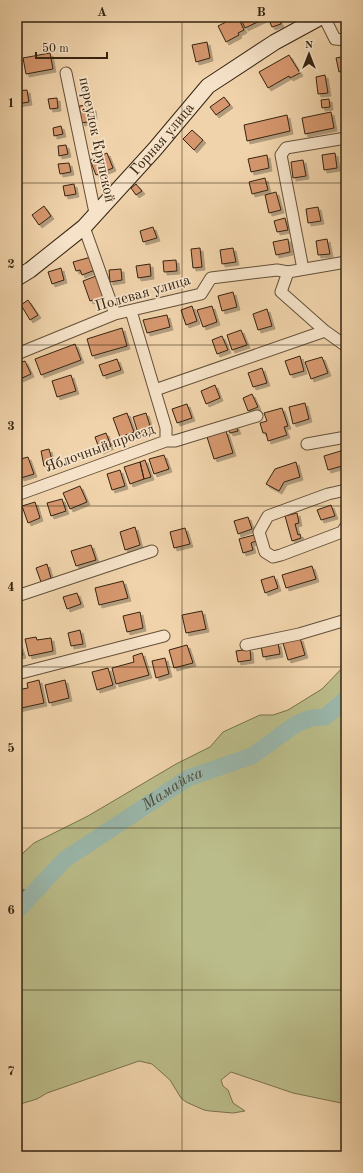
<svg xmlns="http://www.w3.org/2000/svg" width="363" height="1173" viewBox="0 0 363 1173" font-family="'Old Standard TT',serif">
	<style>
		.green { fill: #babc89; stroke: #78704d }
		.lines { fill: none; stroke-linecap: round; stroke-linejoin: round }
		.stream { stroke: #727c6d; stroke-width: 3 }
		.river { stroke: #9ab7ab; stroke-width: 17 }
		.building { fill: #d6976e; stroke: #352411; filter: url(#shadow) }
		.street-casing { stroke: #645038; stroke-width: 13 }
		.secondary-casing { stroke: #352411; stroke-width: 17 }
		.street { stroke: #f5e2c8; stroke-width: 11 }
		.secondary { stroke: #f5e2c8; stroke-width: 15 }
		.grid { fill: none; stroke: #352411; stroke-width: 1; stroke-opacity: 0.55 }
		.labels { text-anchor: middle; dominant-baseline: central; stroke-width: 3.5; stroke-linejoin: round; paint-order: stroke }
		.street-label { font-size: 15px; fill: #352411; stroke: #f5e2c8 }
		.water-label { font-size: 16px; font-style: italic; fill: #4e4938; stroke: #f5e2c8 }
		.neatline { fill: none; stroke: #352411; stroke-width: 1.5 }
		.grid-label { font-size: 13px; text-anchor: middle; font-weight: bold; fill: #352411 }
	</style>
	<defs>
		<filter id="shadow"><feDropShadow dx="3" dy="3" stdDeviation="0" flood-color="#0004"/></filter>
	</defs>
	<rect width="100%" height="100%" fill="#f0d3ab"/>
	<filter id="stains"><feTurbulence type="fractalNoise" baseFrequency=".005" numOctaves="4"/><feColorMatrix values="0 0 0 0 .2 0 0 0 0 .09 0 0 0 0 .02 0 0 0 .5 -.17"/></filter>
	<radialGradient id="worn" r=".72"><stop offset=".6" stop-color="#630" stop-opacity="0"/><stop offset="1" stop-color="#630" stop-opacity=".3"/></radialGradient>
	<path class="green" d="M346,664V1104L293,1093L231,1072L221,1080L223,1086L228,1090L233,1103L245,1111L233,1113L210,1111L204,1110L186,1102L181,1098L170,1080L152,1064L139,1061L47,1093L37,1099L17,1105V861L24,852L34,843L88,816L176,764L210,747L223,732L260,715H273L288,710L322,689Z"/>
	<g class="lines">
		<path class="stream" d="M17,888L32,894"/>
		<path class="river" id="s1" d="M17,911L64,860L188,778L252,756L296,724L311,718L325,717L346,699"/>
	</g>
	<path class="building" d="M223,17H238L244,30L238,33L239,35L226,42L218,26L226,22Z
		M240,17H263L264,19L245,28Z
		M271,17H278L281,24L272,27L268,18Z
		M207,42L210,58L196,62L192,45Z
		M50,53L53,69L26,74L23,58Z
		M289,55L300,73L290,78L289,76L268,88L259,72Z
		M346,56V70L339,72L336,58Z
		M325,75L328,93L318,94L316,77Z
		M27,90L29,102L17,104V91Z
		M224,97L230,105L216,115L210,107Z
		M57,98L58,108L50,109L48,99Z
		M329,99L330,107L322,108L321,100Z
		M89,105V108H93L94,116L90,117L91,121L82,123L79,106Z
		M331,112L334,128L305,134L302,118Z
		M287,115L290,131L247,141L244,125Z
		M343,122H346V133H345Z
		M61,126L63,134L54,136L53,128Z
		M192,130L203,140L194,150L183,139Z
		M66,145L68,154L59,156L58,146Z
		M107,153L113,168L96,175L90,160Z
		M335,153L337,168L324,170L322,155Z
		M267,155L269,168L251,172L248,159Z
		M303,160L306,176L293,178L291,162Z
		M69,163L71,172L60,174L58,164Z
		M265,178L268,190L252,194L249,182Z
		M74,184L76,194L65,196L63,186Z
		M136,184L142,191L136,195L131,188Z
		M276,192L281,210L269,213L265,195Z
		M44,206L51,216L39,225L32,215Z
		M318,207L321,221L308,223L306,209Z
		M285,218L288,230L277,232L274,221Z
		M153,227L157,238L143,242L140,231Z
		M346,228V239H344L342,229Z
		M288,239L290,252L276,255L273,242Z
		M327,239L330,254L318,255L316,241Z
		M200,248L202,267L193,268L191,249Z
		M233,248L236,262L222,264L220,250Z
		M91,257L95,270L82,275L80,270L76,271L73,262Z
		M176,260L177,271L164,272L163,261Z
		M150,264L151,276L138,278L136,266Z
		M61,268L64,280L52,284L48,272Z
		M121,269L122,280L110,282L109,270Z
		M96,276L104,297L90,301L83,281Z
		M233,292L237,307L222,311L218,296Z
		M28,300L38,315L30,320L21,305Z
		M192,306L197,321L186,325L181,310Z
		M212,306L217,322L203,327L197,310Z
		M267,309L272,326L258,330L253,314Z
		M167,315L170,327L147,333L143,320Z
		M122,328L127,346L92,356L87,339Z
		M241,330L247,345L232,350L227,335Z
		M222,336L228,350L217,354L212,340Z
		M75,344L81,360L41,375L35,359Z
		M300,356L304,371L290,375L285,361Z
		M322,357L328,373L311,379L305,362Z
		M117,359L121,370L103,376L99,365Z
		M25,361L31,374L20,379L17,372V364Z
		M262,368L267,383L253,387L248,373Z
		M71,375L76,391L57,397L52,381Z
		M215,385L220,398L206,404L201,391Z
		M252,394L258,407L248,411L243,398Z
		M305,403L309,419L293,424L289,407Z
		M187,404L192,418L177,423L172,409Z
		M282,408L288,426L284,427L287,435L268,441L266,433H263L260,423L267,421L264,413Z
		M127,413L134,432L120,437L113,418Z
		M146,413L151,429L138,433L133,417Z
		M236,426L238,431L230,433L228,429Z
		M226,431L233,453L214,459L207,437Z
		M106,433L111,446L100,451L95,437Z
		M49,449L53,464L44,466L41,451Z
		M344,450L346,451V468L342,466L328,470L324,456Z
		M164,455L169,469L154,474L149,459Z
		M28,457L34,474L21,478L17,460Z
		M145,460L151,477L144,479L140,462Z
		M140,462L144,479L130,484L124,467Z
		M296,462L300,477L284,482L279,491L266,484L275,469Z
		M120,470L125,486L112,490L107,474Z
		M80,486L87,502L70,509L63,493Z
		M62,499L66,511L51,516L47,503Z
		M35,502L40,518L28,523L22,506Z
		M331,505L335,516L321,520L317,510Z
		M297,513L299,523L295,524L298,535L300,534L301,538L292,541L285,516Z
		M248,517L252,529L238,534L234,521Z
		M135,527L140,545L125,550L120,532Z
		M185,528L190,544L174,548L170,532Z
		M254,535L256,541L251,543L253,550L243,553L239,539Z
		M91,545L96,560L76,566L71,551Z
		M346,554V566L344,567L341,556Z
		M47,564L51,578L41,582L36,568Z
		M312,566L316,579L286,588L282,575Z
		M274,576L278,588L265,593L261,580Z
		M123,581L128,598L99,605L95,588Z
		M77,593L81,604L67,609L63,597Z
		M202,611L206,629L186,633L182,615Z
		M140,612L143,628L127,632L123,616Z
		M80,630L83,644L71,646L68,633Z
		M36,637L37,640L51,638L53,651L29,656L25,639Z
		M300,638L305,655L288,660L283,643Z
		M17,640H18L23,655L17,657Z
		M278,643L280,654L263,657L261,646Z
		M187,645L193,663L174,668L169,650Z
		M250,649L251,660L238,662L236,651Z
		M142,653L149,675L116,684L112,668L134,662L133,656Z
		M165,658L169,674L156,678L152,661Z
		M108,668L113,685L97,690L92,672Z
		M39,680L44,703L17,709V690L28,688L27,683Z
		M65,680L69,698L49,703L45,685Z"/>
	<g class="lines">
		<defs>
			<path id="street" d="M324,17L335,39L346,40
				M66,73L95,213
				M84,227L115,314
				M303,269L281,155L286,148L346,138
				M288,272L281,292L325,331L346,346
				M17,354L115,314L201,294L211,278L277,270L288,272L346,262
				M155,390L325,331
				M166,441H175L257,416
				M307,444L346,437
				M346,490L328,494L268,516L259,532L265,552L273,557L281,555L342,532L346,526
				M17,495L166,441V428L131,311
				M17,596L152,551
				M246,645L299,634L346,620
				M17,674L164,636"/>
			<g id="secondary">
				<path id="s2" d="M17,278L30,270L84,227L155,149L208,86L275,42L321,17"/>
			</g>
		</defs>
		<use href="#street" class="street-casing"/>
		<use href="#secondary" class="secondary-casing"/>
		<use href="#street" class="street"/>
		<use href="#secondary" class="secondary"/>
	</g>
	<path class="grid" d="M182,17V1156M17,183H346M17,345H346M17,506H346M17,667H346M17,828H346M17,990H346"/>
	<g class="labels">
		<g class="street-label">
			<text stroke="none"><textPath href="#s2" startOffset="202">Горная улица</textPath></text>
			<text transform="translate(96 140) rotate(78)">переулок Крупской</text>
			<text transform="translate(143 294) rotate(-16)">Полевая улица</text>
			<text transform="translate(100 449) rotate(-20)">Яблочный проезд</text>
		</g>
		<g class="water-label">
			<text stroke="none"><textPath href="#s1" startOffset="199">Мамайка</textPath></text>
		</g>
	</g>
	<rect width="363" height="1173" fill="none" stroke="#f0d3ab" stroke-width="44"/>
	<g transform="translate(309 54)" stroke="#f5e2c8" stroke-width="3" paint-order="stroke">
	<path d="M0-3L7 15L0 10L-7 15Z" fill="#352411"/>
	<text y="-6" font-size="11" font-weight="bold" text-anchor="middle" fill="#352411">N</text>
	</g>
	<path d="M36 52v6h71v-6" fill="none" stroke="#352411" stroke-width="2"/>
	<text x="42" y="52" font-size="12" fill="#352411" stroke="#f5e2c8" stroke-width="3" paint-order="stroke">50 m</text>
	<rect x="22" y="22" width="319" height="1129" class="neatline"/>
	<g class="grid-label">
		<text x="102" y="16">A</text>
		<text x="261" y="16">B</text>
		<text x="11" y="107">1</text>
		<text x="11" y="268">2</text>
		<text x="11" y="430">3</text>
		<text x="11" y="591">4</text>
		<text x="11" y="752">5</text>
		<text x="11" y="914">6</text>
		<text x="11" y="1075">7</text>
	</g>
	<rect width="100%" height="100%" filter="url(#stains)"/>
	<rect width="100%" height="100%" fill="url(#worn)"/>
</svg>
